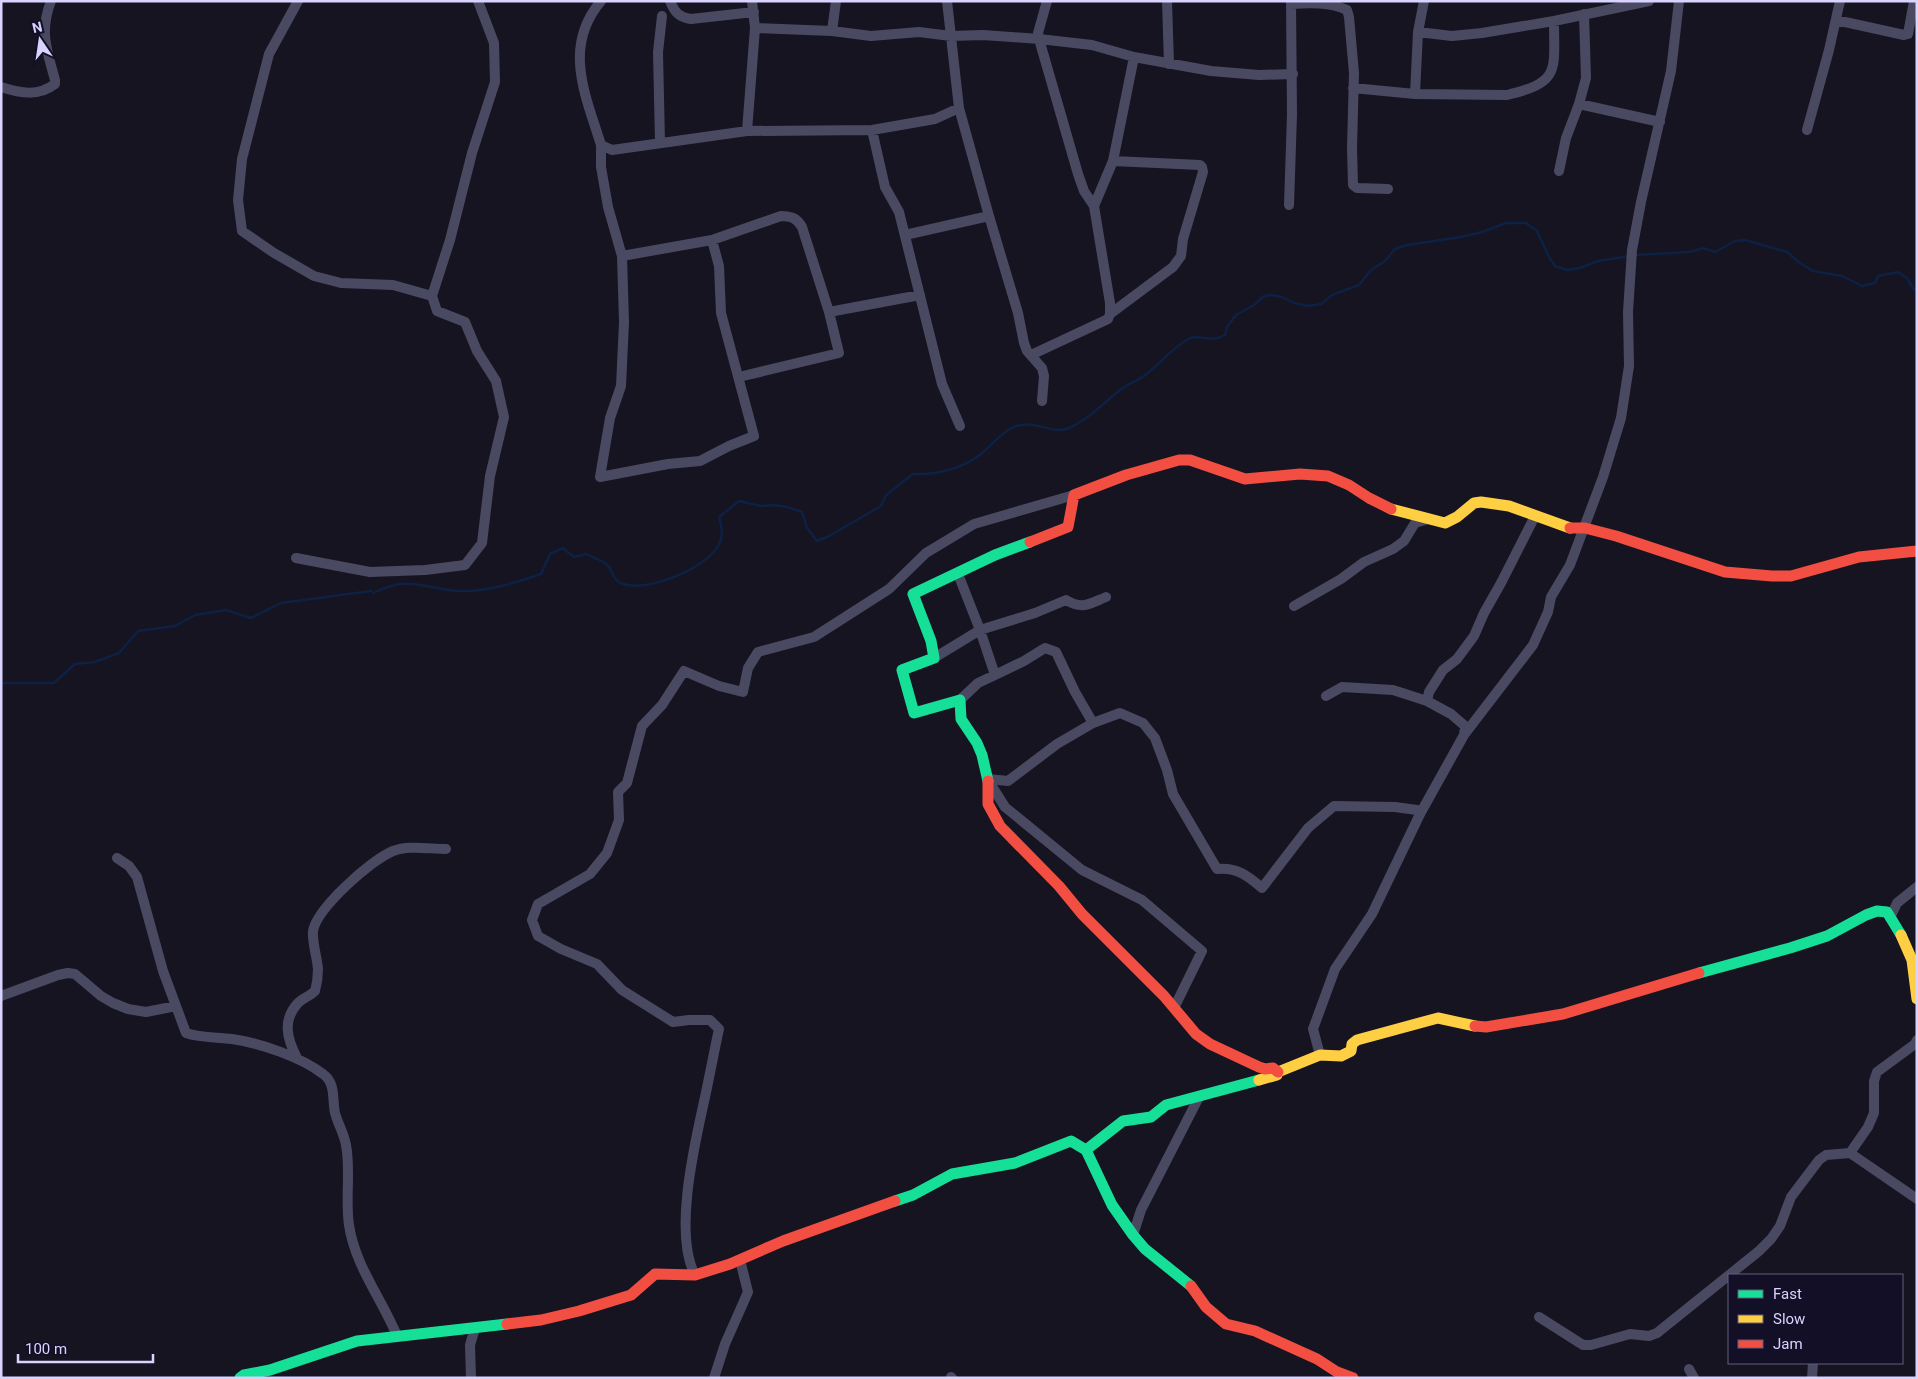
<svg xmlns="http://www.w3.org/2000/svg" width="1918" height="1379" viewBox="0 0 1918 1379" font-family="Roboto,sans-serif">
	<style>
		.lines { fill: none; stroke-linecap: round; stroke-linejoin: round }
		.stream { stroke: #0d2144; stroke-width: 2.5 }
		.street { stroke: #4a4962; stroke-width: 10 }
		.fast { stroke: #16e098; stroke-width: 11 }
		.slow { stroke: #ffcf43; stroke-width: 11 }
		.jam { stroke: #f24e42; stroke-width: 11 }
	</style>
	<rect width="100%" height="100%" fill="#161421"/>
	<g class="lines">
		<path class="stream" d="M1635,255L1690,252L1703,248L1715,252L1735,241L1745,240L1787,252L1800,263L1813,271L1842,276L1862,286L1875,283L1878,276L1898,272L1907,278L1914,290L1917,289
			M373,593C410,575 421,588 458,591C486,592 515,583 541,574L550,554L563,548L574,557L586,554C592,557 601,560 606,564C614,570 611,580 623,584C648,592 705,569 718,546C724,536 722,528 719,517L739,501L761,506L773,505L787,507L802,512L807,528L817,541L829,536L881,506L886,495L913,474C936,475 962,469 981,454C991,446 998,436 1010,429C1032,416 1052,436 1069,428C1090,419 1106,400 1124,387C1131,383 1138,380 1144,376C1160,364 1171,349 1188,339C1199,333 1210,344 1225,335L1227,327L1236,315L1254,305L1264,296L1272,295L1282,297L1294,303L1308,306L1321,304L1332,295L1359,285L1371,270L1385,261L1395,249L1407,245L1461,237L1482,232L1506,223H1526L1537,231L1549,257L1555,266L1567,270L1580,268L1598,261L1630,256
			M1,683H54L75,664L95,662L119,653L138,631L175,626L195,615L226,610L251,618L281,603L371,591"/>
		<path class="street" d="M298,1L269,54L242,159L238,200L242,231L274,253L314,276L341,283L393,285L432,296
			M601,1C562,47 586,96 601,145L612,150L747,131L872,130L935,119L959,108
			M670,1C675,13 679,17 691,19L754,12
			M947,1L959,108L989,216L1018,313L1024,343L1027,351L1042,368L1044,376L1042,401
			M1167,1L1169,64
			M1292,4C1309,3 1331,2 1347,10L1349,17L1354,73L1352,148L1353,185L1357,188L1388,189
			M1836,20L1904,35L1908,34L1914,1
			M755,28L832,31L871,36L919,32L951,36L983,35L1039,39L1092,45L1134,57L1211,71L1259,75L1293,74
			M832,31L836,1
			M1418,32L1452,36L1482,33L1554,21L1649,1
			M1,87C20,93 38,97 55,84V80C47,50 39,32 51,1
			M1353,88L1415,94L1507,95C1561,82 1554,71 1554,21
			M1415,94L1418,32L1424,1
			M1579,104L1660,122
			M872,130L885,187L899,212L942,384L960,426
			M1807,130L1829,50L1840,1
			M747,131L755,28L752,1
			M660,142L658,52L662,16
			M601,145V167L608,207L622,256L624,322L621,386L610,418L600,477L668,464L700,461L729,446L754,436L721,313L719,266L712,240
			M1559,171L1566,138L1579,104L1586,78L1584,14
			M1289,205L1292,115L1291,1
			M1094,206L1113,161L1134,57
			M905,235L989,216
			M622,256L712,240L781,216C791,216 797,218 802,227L829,312L839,353L739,377
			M829,312L920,295
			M1110,314L1173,267L1181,256L1183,239L1203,172L1202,167L1200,165L1113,161
			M1031,355L1108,319L1110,314V303L1094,206L1084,191L1078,174L1039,39L1038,33L1047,1
			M296,558L370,572L425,570L465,565L482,543L490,476L504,417L496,381L477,351L465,322L437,311L432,296L450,240L472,153L495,82L494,43L478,1
			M958,574L980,630L995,675L978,683L960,700
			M1294,606L1341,579L1364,562L1393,549L1404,541L1415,523L1428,519
			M934,658L980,630L1035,613L1066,600C1083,610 1089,604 1106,597
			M1326,696L1342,687L1393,690L1427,701L1451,714L1465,726L1464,735
			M1427,701L1429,692L1443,670L1457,659L1474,636L1484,613L1501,583L1535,516
			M1093,723L1120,713L1143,723L1155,738L1167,770L1173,794L1217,869C1237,867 1248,876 1262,888L1308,828L1334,806L1395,807L1417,810L1420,814
			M988,779L1008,781L1057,744L1093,723L1075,692L1056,652L1045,648L1024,661L995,675
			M988,780L1005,807L1082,870L1142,900L1202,951L1174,1008
			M117,858L129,866L137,877L163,971L186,1033C201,1038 217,1037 232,1039C260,1043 301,1057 323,1074C336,1083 332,1099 335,1113C338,1124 344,1134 346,1145C351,1171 345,1199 349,1225C355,1266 382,1299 397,1336
			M1890,918L1897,903L1917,887
			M1,996L58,975L68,973L75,974L101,996L113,1003L128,1009L146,1012L176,1006
			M1320,1055L1313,1029L1335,969L1372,914L1420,814L1464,735L1533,645L1548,612L1551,597L1570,565L1603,477L1621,418L1629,366L1628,312L1632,250L1641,202L1671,71L1679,1
			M297,1058C287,1039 282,1020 298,1003C303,998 310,996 315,991C317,984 318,976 318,969C317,956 312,943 313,931C317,908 371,860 393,851C408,845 430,849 446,849
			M1850,1153L1868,1127L1874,1113V1081L1877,1072L1915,1044L1917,1040
			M1133,1235L1141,1210L1199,1097
			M695,1275C673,1233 695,1143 705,1097C710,1074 714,1052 719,1029L710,1020H689L673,1022L622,990L597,964L561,949L538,936L532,920L538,904L590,874L607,853L619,820L618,792L627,783L642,726L662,705L684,671L719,686L743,692L748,668L758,652L814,637L889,589L926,553L974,524L1074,495
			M1539,1317L1583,1345H1591L1630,1334L1649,1336L1657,1333L1759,1251L1771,1239L1780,1226L1791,1197L1819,1160L1826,1155L1850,1153L1917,1199
			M1689,1369L1694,1378
			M951,1377L952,1378
			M471,1378L470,1345L475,1328
			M714,1378L725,1344L748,1292L740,1260
			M1812,1378L1813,1363"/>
		<path class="fast" d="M988,781L982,755L977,743L961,719L960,700L914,713L902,670L934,658L931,641L913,594L995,555L1030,542
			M1699,973L1790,948L1827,936L1866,915L1877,911L1887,912L1901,935
			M1086,1150L1123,1121L1151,1117L1166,1105L1259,1080
			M895,1201L913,1195L952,1174L1015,1163L1071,1141L1086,1150L1112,1205L1133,1235L1145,1249L1191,1286
			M240,1378L244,1375L270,1370L357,1341L507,1324"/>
		<path class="slow" d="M1391,509L1445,523L1457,517L1474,503L1481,502L1509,506L1570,528
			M1901,935L1912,960L1917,999
			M1259,1080L1277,1075L1278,1072L1320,1055L1341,1056L1351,1051L1352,1044L1357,1040L1438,1018L1475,1026"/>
		<path class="jam" d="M1570,528H1585L1616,536L1725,572L1772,576H1791L1859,557L1917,551
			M1030,542L1068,527L1074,495L1126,475L1179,460H1190L1245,479L1300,474L1328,476L1349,485L1369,498L1391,509
			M988,781V804L1000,826L1059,886L1082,914L1164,996L1196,1034L1210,1044L1259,1067L1265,1069L1273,1068L1278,1072
			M1475,1026L1486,1027L1563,1014L1699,973
			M1191,1286L1206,1307L1226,1324L1255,1331L1317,1359L1337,1372L1353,1378
			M507,1324L541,1320L579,1311L631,1295L655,1274L695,1275L730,1264L783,1241L895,1201"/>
	</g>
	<rect width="1918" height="1379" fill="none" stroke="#d9d4ff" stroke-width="5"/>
	<rect x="1728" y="1274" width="175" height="90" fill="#130f26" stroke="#625e7d"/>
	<rect x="1738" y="1290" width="25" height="8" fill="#16e098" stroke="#625e7d"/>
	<text x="1773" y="1299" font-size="15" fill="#d9d4ff">Fast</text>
	<rect x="1738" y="1315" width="25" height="8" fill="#ffcf43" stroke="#625e7d"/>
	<text x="1773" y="1324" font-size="15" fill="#d9d4ff">Slow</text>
	<rect x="1738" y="1340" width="25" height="8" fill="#f24e42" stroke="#625e7d"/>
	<text x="1773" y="1349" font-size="15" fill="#d9d4ff">Jam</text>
	<g transform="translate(40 40) rotate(347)" stroke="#130f26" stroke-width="4" paint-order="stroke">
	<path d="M0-4L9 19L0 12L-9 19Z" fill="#d9d4ff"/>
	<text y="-8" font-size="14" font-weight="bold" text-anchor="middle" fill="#d9d4ff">N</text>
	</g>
	<path d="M18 1354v8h135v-8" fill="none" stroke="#d9d4ff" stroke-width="2.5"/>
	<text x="25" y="1354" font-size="15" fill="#d9d4ff" stroke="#130f26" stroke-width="4" paint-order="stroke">100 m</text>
</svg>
